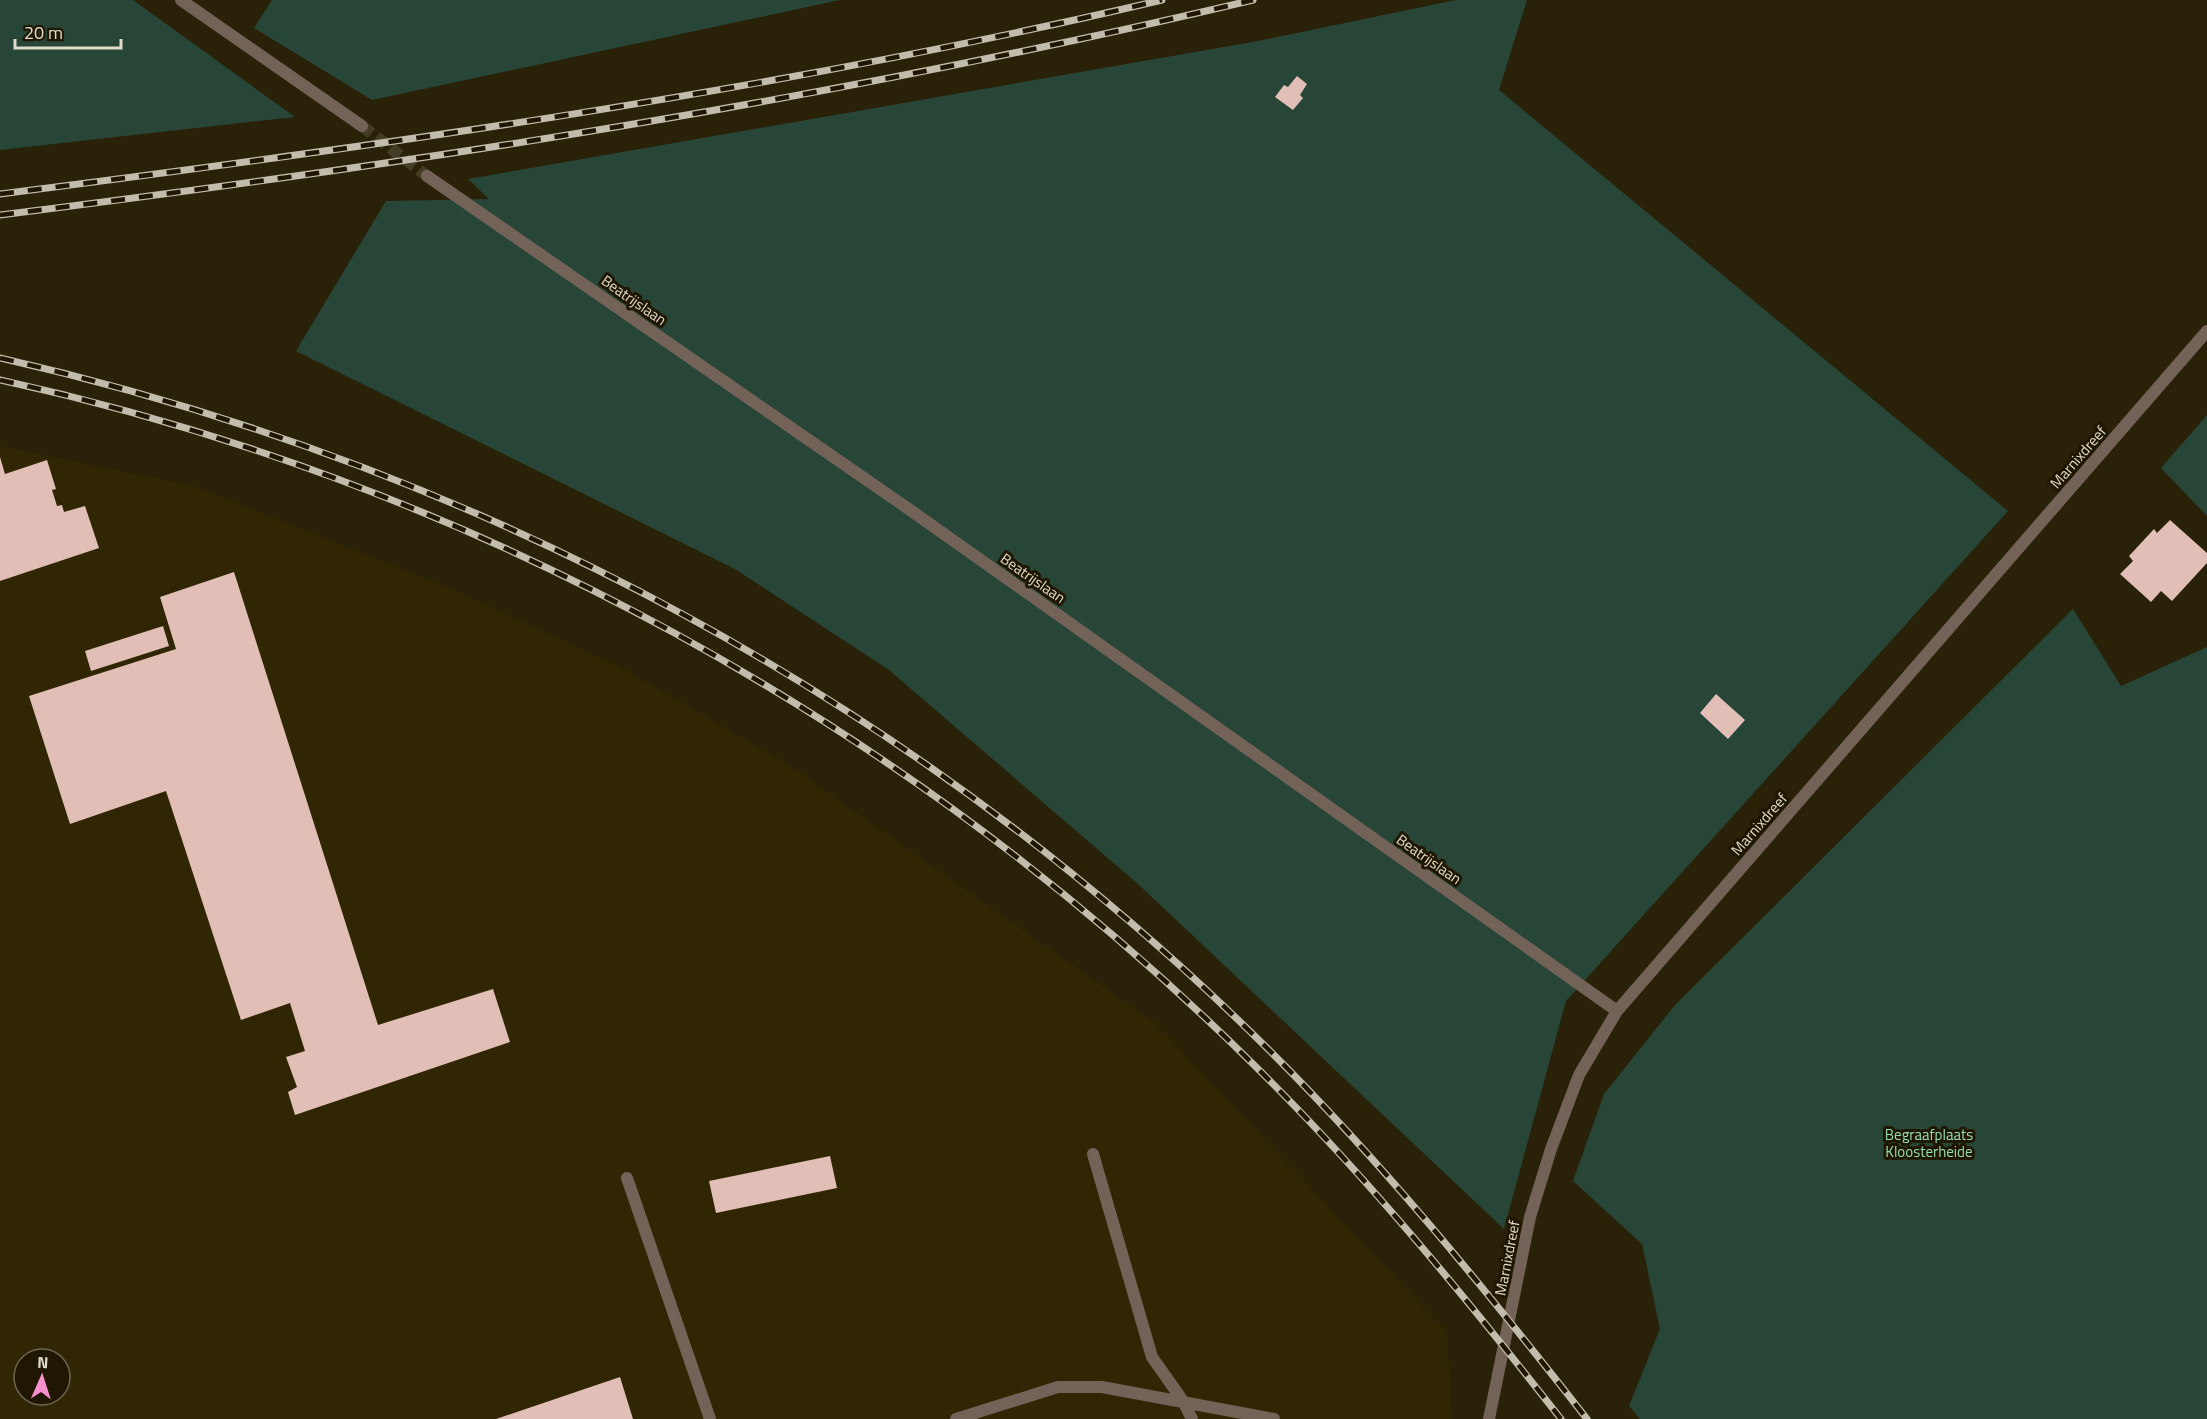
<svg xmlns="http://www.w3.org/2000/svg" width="2207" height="1419" viewBox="0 0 2207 1419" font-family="'Titillium Web',sans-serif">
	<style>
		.built { fill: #302604; fill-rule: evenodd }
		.green { fill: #284637 }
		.building { fill: #e1beb6 }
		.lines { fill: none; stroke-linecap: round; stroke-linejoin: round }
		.street-tunnel { stroke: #443d25; stroke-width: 12; stroke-dasharray: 12 6; stroke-linecap: butt }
		.lane { stroke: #736257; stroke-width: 12 }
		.street { stroke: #736257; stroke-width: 12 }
		.rail-casing { stroke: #c1bcab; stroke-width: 7 }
		.rail { stroke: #1f1701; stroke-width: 4.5; stroke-dasharray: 14; stroke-linecap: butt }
		.labels { text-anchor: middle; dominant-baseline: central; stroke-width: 6; stroke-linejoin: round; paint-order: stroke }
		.street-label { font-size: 15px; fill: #e0dbcc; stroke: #1f1701 }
		.park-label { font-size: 15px; fill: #93ddb6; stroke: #1f1701 }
	</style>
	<rect width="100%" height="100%" fill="#292108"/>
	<path class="built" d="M0,446L194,486L453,589L630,672L786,763L1154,1022L1447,1332L1452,1419H0ZM24,1359H60V1395H24Z"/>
	<path class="green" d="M0,0H133L295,117L0,150Z
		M272,0H840L372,100L254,28Z
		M1456,0H1527L1499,90L2008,511L1566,1001L1504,1229L1138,884L889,670L735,569L296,351L386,201L489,199L468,179L1258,41Z
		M2207,415V516L2161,468Z
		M2073,609L2121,686L2207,647V1419H1640L1629,1406L1660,1329L1642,1244L1573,1181L1604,1094L1675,1005Z"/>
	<path class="building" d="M1297,76L1307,84L1300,95L1303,98L1293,110L1275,97L1284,85L1288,87Z
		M0,457L5,474L47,460L56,489L52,490L57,506L62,505L64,512L85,506L99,548L0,581Z
		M2170,520L2207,553V563L2172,601L2161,591L2151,602L2120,574L2133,561L2129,556L2154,529L2157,533Z
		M234,572L378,1025L493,989L510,1042L295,1115L288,1092L297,1087L286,1057L305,1051L290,1003L241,1020L166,791L70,824L29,696L176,649L160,597Z
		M163,626L169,646L91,671L85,651Z
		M1716,694L1745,720L1728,739L1700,713Z
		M830,1156L837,1188L716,1213L709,1181Z
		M620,1377L633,1419H496Z"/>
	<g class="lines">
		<path class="street-tunnel" d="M362,126L427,176"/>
		<path class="lane" d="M1093,1154L1152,1357L1183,1401L1192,1419
			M627,1178L710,1419
			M956,1419L1058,1387H1102L1274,1419"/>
		<path class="street" d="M181,0L362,126
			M427,176L913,512L1617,1011
			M1489,1419L1530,1217L1551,1149L1579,1075L1617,1011L2207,331"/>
		<defs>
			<path id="rail" d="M0,194C389,145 780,90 1162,0
				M0,215C421,163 840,98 1253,0
				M0,358C480,467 916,701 1267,1048C1383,1163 1486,1290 1587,1419
				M0,380C472,483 909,724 1252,1063C1364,1173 1464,1295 1561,1419"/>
		</defs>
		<use href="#rail" class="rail-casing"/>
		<use href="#rail" class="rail"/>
	</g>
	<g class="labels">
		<g class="street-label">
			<text transform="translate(634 300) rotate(35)">Beatrijslaan</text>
			<text transform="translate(2078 457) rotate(-49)">Marnixdreef</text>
			<text transform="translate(1033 578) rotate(35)">Beatrijslaan</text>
			<text transform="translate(1759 824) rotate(-49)">Marnixdreef</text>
			<text transform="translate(1429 859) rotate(35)">Beatrijslaan</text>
			<text transform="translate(1507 1258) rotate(-79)">Marnixdreef</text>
		</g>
		<g class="park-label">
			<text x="1929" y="1134">Begraafplaats<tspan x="1929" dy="17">Kloosterheide</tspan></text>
		</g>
	</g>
	<g transform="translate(42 1377) rotate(3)"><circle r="28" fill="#1f1701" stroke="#6c6552" stroke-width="1.5"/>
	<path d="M0-4.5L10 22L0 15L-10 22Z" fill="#f790ce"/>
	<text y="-9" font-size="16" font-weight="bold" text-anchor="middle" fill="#e0dbcc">N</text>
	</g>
	<path d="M15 39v9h106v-9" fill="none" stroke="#e0dbcc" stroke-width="3"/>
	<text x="24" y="39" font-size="18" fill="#e0dbcc" stroke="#1f1701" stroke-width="4.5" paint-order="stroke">20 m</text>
</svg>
